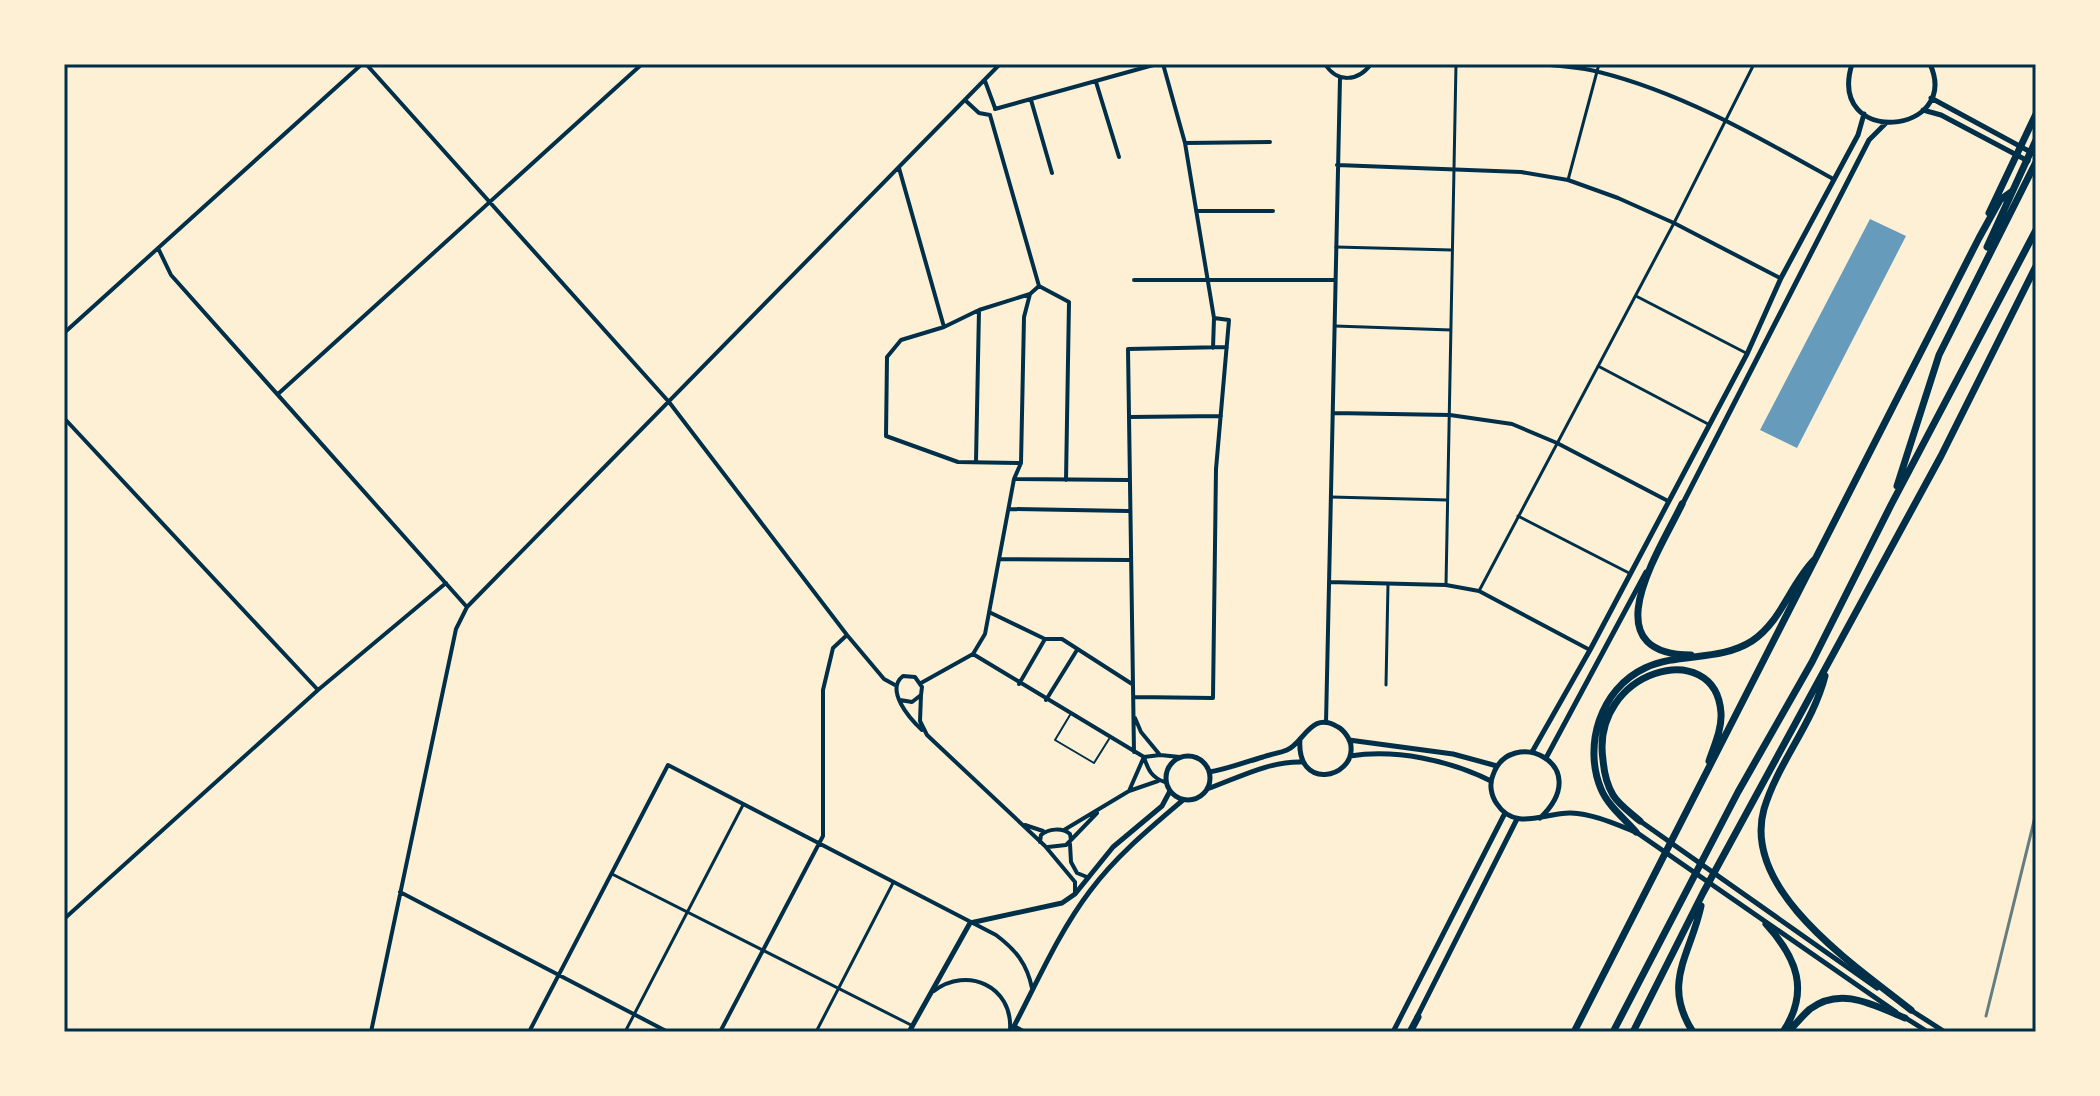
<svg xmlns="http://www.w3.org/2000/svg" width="2100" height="1096" viewBox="0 0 2100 1096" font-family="'Open Sans',sans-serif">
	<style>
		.water { fill: #669bbc }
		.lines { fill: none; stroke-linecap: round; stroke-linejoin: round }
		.service { stroke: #003049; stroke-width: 2 }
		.pedestrian { stroke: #003049; stroke-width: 3 }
		.minor { stroke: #003049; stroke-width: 4 }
		.tertiary { stroke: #003049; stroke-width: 5 }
		.motorway { stroke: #003049; stroke-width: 7 }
		.rail { stroke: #657d81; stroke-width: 3 }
		.neatline { fill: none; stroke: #003049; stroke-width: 3 }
	</style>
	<rect width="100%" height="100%" fill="#fdf0d5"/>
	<path class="water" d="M1870,219L1906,236L1797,448L1760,430Z"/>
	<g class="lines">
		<path class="service" d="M1070,715L1055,740L1094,763L1109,739"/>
		<path class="pedestrian" d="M1568,180L1599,64
			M1336,247L1452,250
			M1636,296L1746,353
			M1335,326L1451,330
			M1598,366L1708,424
			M1331,497L1447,500
			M1518,516L1629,573
			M1446,585L1456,64
			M1479,591L1674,223L1754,64
			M1386,685L1388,584
			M612,874L913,1026
			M625,1032L743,805
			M816,1032L893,883"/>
		<path class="minor" d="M366,64L669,402L847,635L884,679L895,685
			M1163,64L1185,143L1214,318L1213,348
			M1325,64C1337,83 1358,82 1371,64
			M1544,64C1562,67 1581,67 1599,72C1683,93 1758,137 1833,179
			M985,81L995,108
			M1096,82L1119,157
			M1031,100L1052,173
			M966,101L979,113L990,115
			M995,109L1157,64
			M1185,143L1270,142
			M1337,165L1521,172L1568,180L1618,198L1674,223L1780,278
			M899,168L944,327
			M1196,211H1273
			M158,248L171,275L466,606
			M1134,280H1335
			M1039,286L1069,302L1066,480
			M64,333L362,64
			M278,394L642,64
			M1333,413L1450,415L1512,424L1557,443L1668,501
			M1130,417L1221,416
			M64,418L318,690
			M976,461L979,310
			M1021,463L958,462L886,436L887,357L901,340L944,327L979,310L1030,294
			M1014,479L1128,480
			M1009,509L1128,511
			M999,559L1130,560
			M1329,582L1446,585L1479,591L1590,650
			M989,612L1045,639H1062L1132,684
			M973,654L1144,757C1148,770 1152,778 1165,782
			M921,683L973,654L985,634L1014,479L1021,463L1024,317L1030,294L1039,286L990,115
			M1019,684L1045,639
			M921,695L920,721L927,735L1045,846L1075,882V893
			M1134,697L1213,698L1216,469L1229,320L1214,318
			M900,700L912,702L921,695L922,687L915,677L903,676C885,690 909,718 922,730
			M1046,700L1077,650
			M1135,718L1141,732L1160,755
			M1326,723L1340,78
			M1134,752L1128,349L1227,347
			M1144,757L1160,755L1180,757
			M1129,791L1143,759
			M1025,825L1043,831
			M1064,830L1129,791L1158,781
			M1071,840L1097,813
			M1040,842L1041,835C1048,829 1062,827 1070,834L1071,840L1066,845L1048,847
			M1070,844L1071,862L1077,873L1087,877
			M400,892L668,1032
			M64,919L318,690L446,583
			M934,991C967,966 1013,986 1010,1030
			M1014,1026L1025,1032
			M371,1032L456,629L467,607L1000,64
			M529,1032L668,765L996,935C1016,950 1027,964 1032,988
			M720,1032L823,836V690L833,648L847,635"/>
		<path class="tertiary" d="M1852,64C1826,148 1962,135 1930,64
			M1931,98L2036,155
			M1923,110L1941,115L2028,161
			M1681,507L1869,140L1885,124
			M1349,740L1453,754L1497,766
			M1532,752L1590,650L1747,354L1781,278L1858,135L1864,114
			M1166 778a22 22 0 1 1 44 0a22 22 0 1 1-44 0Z
			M1350,756C1396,749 1449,760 1491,781
			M1546,758L1646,572
			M1209,772C1228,769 1245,762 1263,757C1271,754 1280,753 1287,750C1304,743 1311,710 1338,727C1344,730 1351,740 1351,747C1354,778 1296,792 1300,739
			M1207,789C1238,778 1269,761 1302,762
			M1540,818C1597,764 1510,725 1493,775C1489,784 1491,796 1497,804C1515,832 1546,812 1571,813C1594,814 1615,824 1636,832L1896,1012
			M1640,821L1877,988
			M1909,1009L1945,1032
			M1417,1017L1517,819
			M1904,1017L1928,1032
			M909,1032L970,923L1062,903L1075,894L1113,847L1162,806L1170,791
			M1011,1032C1036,985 1058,933 1090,891C1116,856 1150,828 1183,800
			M1393,1032L1505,813
			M1974,1032H1985"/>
		<path class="motorway" d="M1989,213L2036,114
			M1987,247L2036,140
			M1897,486L1939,355L2036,162
			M1682,504C1660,550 1590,654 1691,655
			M1825,676C1813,724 1778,762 1764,809C1741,891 1856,966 1911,1010
			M1640,821C1631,813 1619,805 1613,795C1607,785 1604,772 1603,760C1590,670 1716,635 1721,713C1722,729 1714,746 1709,761
			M1636,832C1625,819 1608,806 1601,789C1583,746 1600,689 1645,668C1679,652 1719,662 1752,641C1782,621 1790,584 1815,559
			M1766,924C1797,958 1810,991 1783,1032
			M1410,1032L1418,1017
			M1574,1032L1979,238L2000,200L2011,192
			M1613,1032L1738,792L1812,662L1891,505L2036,230
			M1633,1032L1703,893L1941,456L2036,266
			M1693,1032C1661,983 1691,954 1701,906
			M1788,1032C1795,1025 1802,1016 1810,1009C1841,986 1873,1005 1905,1018"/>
		<path class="rail" d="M1986,1016L2036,813"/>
	</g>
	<rect width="2100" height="1096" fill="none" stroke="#fdf0d5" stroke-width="132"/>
	<rect x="66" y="66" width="1968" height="964" class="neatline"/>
</svg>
